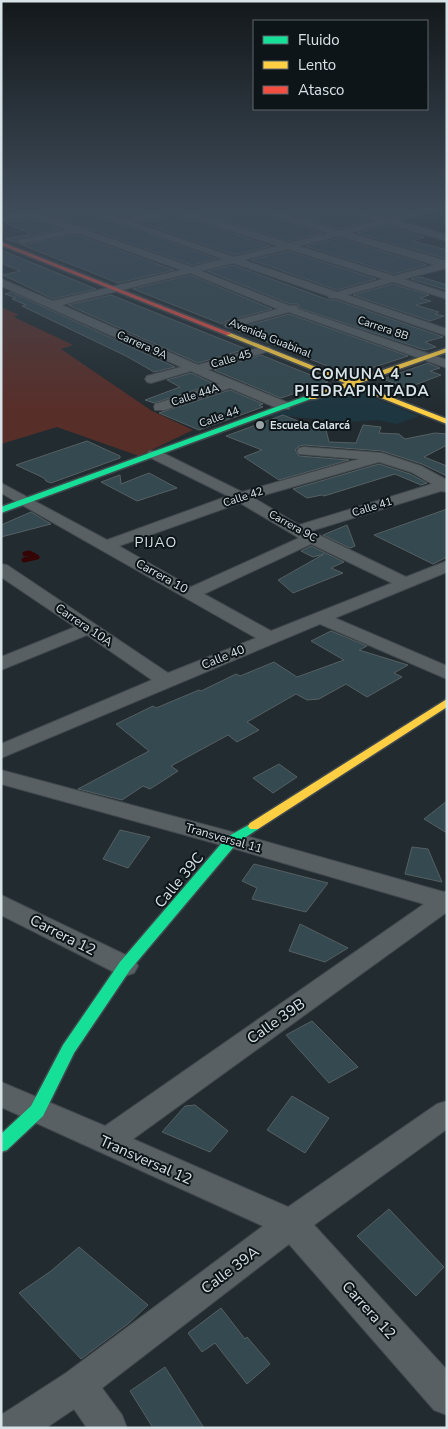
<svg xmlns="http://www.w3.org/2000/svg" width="448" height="1429" viewBox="0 0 448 1429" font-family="'Nunito Sans',sans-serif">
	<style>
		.built { fill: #1e3640 }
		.green { fill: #582e29 }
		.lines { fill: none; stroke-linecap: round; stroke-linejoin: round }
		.stream { stroke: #350404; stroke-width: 5 }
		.building { fill: #344950; stroke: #565f62 }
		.street-casing { stroke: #41494e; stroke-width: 2 }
		.fast-casing { stroke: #41494e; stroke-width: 3 }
		.slow-casing { stroke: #41494e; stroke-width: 3 }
		.jam-casing { stroke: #41494e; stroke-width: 3 }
		.street { fill: #586063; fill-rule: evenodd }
		.fast { fill: #16e098; fill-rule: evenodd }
		.slow { fill: #ffcf43; fill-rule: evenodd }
		.jam { fill: #f24e42; fill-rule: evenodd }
		.poi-dot { fill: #98a3a8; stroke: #0d1519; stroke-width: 2 }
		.labels { text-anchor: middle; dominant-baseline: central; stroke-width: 4; stroke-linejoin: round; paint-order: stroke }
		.far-street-label { font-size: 11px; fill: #d8e3e8; stroke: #0d1519 }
		.far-poi-label { font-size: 11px; font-weight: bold; fill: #d8e3e8; stroke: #0d1519; text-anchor: start }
		.street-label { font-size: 12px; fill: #d8e3e8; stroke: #0d1519 }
		.neighbourhood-label { font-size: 14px; letter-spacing: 1px; fill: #d8e3e8; stroke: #0d1519 }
		.far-district-label { font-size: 15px; font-weight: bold; letter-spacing: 1px; fill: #d8e3e8; stroke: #0d1519 }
		.near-street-label { font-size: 15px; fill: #d8e3e8; stroke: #0d1519 }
	</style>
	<rect width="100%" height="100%" fill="#222c30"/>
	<path class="built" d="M347,387L419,416L397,424L378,420L347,422L287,416L276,418L265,414Z"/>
	<path class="green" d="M1,307L19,315L14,316L16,318L73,345L61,349L152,411L193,430L139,456L57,427L1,444Z"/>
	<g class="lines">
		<path class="stream" d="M24,560L37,557L29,553L25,554"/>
	</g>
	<path class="building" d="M65,210L92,214L217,259L192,265L46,214Z
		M112,210H131L138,212L156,210L122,217L106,211Z
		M190,210H255L322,233L289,241Z
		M277,210H341L370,221L340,229Z
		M364,210H414L388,217Z
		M176,215L271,246L234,255L139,222Z
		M29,218L61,230L19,238L17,243L5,239L31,234L6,223Z
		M387,226L424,237L413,241L447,250V259L357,233Z
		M78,235L174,270L118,283L22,245Z
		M339,238L427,265L394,274L306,246Z
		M1,250L96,289L53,299L3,275L20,271L1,263Z
		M288,251L376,279L337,290L251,260Z
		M233,265L329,300H336L443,337L425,342L436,347L425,350L299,308L298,304H290L207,271Z
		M190,275L272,309L226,321L222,324L133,289Z
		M421,277L447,285V290L411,279Z
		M393,284L429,295L420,298L431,301L416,305L439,312L435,314L444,316L430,321L353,295Z
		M11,292L175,367L154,372L126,356L22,306L26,305L12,299L16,298L5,294Z
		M111,295L246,349L198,363L68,305Z
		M289,314L408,356L350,375L234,329Z
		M261,355L328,382L281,398L214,370Z
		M428,363L440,368L430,371L441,375L407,388L383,379Z
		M191,373L214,384L154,403L145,400L180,387L167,380Z
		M230,390L263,404L259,405L263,407L199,430L159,413Z
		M283,415L320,430H326L329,442L356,443L363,425L381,427L379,433L399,434L405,439L435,433L447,434V445L424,457L447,466V476L422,464L382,451L304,445L299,446L295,450L299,456L349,460L279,480L244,457L262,450L226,436Z
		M87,441L120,456V458L51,483L46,481L44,478L16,465Z
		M379,464L410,474L427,483L421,485L395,474L324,496L322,495L307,498L293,489Z
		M149,473L177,488L137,501L101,482L120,475L121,484Z
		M447,509V557L433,564L374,535Z
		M31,512L51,524L1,537V525Z
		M347,525L355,546L350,548L323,535Z
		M311,546L344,562L331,568L343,573L293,593L278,580L324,554L313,557L301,551Z
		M331,631L367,646L359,650L408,665L394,673L402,677L367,697L346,684L319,699L307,700L296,694L247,722L259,730L237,742L228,735L171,766L178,771L150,789L143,786L122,800L78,789L149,751L116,724L153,706L156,708L199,690L201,691L236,674L240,676L274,662L297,677L344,660L311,641Z
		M279,764L297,777L273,793L253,778Z
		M447,801V833L424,819Z
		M120,830L150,837L128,868L103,859Z
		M412,847L428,849L442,882L405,874Z
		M254,864L328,883L306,912L252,899L257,888L242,881Z
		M300,924L348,948L325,962L289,951Z
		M312,1021L358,1067L329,1083L286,1035Z
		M292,1096L329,1118L305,1153L267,1130Z
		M195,1105L228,1131L210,1152L162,1132L185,1106Z
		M389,1209L444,1267L416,1296L357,1236Z
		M79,1247L148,1305L129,1323L81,1359L19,1293L51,1271Z
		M221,1308L245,1339L247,1337L270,1364L247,1384L215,1343L202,1352L188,1333Z
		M165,1367L204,1428H153L130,1391Z"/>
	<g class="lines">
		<defs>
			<path id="street" d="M29,210H45L44,213L40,214L192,267L223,259L85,210H97L122,219L166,210H184L289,243L329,233L257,210H270L340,231L377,221L343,210H357L388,219L422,210H437L398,221L447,235V241L387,224L350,233L447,261V268L404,279L447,293V299L393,282L347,295L447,329V336L336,298H329L328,296L233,263L201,271L290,306H297L298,309L447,360V368L289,312L230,328L226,327L224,325L226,323L278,309L190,273L62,305L198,365L261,347H269L271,349L269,351L208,370L289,403L290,406L289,409H279L230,388L165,410H155L154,407L155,404L219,384L191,371L151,383L147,382L145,379L147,376L181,367L1,286V279L53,301L181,270L78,233L19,244V240L68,230L29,216L1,222V216ZM176,213L278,246L234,257L132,222ZM339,236L434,265L394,276L299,246ZM288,249L383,279L337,292L244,260Z
				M304,447L382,453L421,466L447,480V492L441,491L311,531L406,577L447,561V572L335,618L447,666V679L320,624L1,758V744L152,680L87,635L1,670V657L75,627L1,577V564L7,565L168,673L256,638L1,493V483L107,540L228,496L149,457L147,454L149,451H159L242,492L359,459L299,454L297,451L299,448ZM379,462L411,472L432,484L299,525L254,498ZM240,503L299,538L191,587L119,546ZM311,544L392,583L271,631L204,594Z
				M1,770L232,832L444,892L447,891V912L133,1139L288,1207L437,1104L447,1101V1129L314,1225L447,1370V1415L434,1410L289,1244L102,1388L122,1415L127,1428H87L74,1409L46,1428H1V1415L66,1373L263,1226L1,1107V1082L105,1126L424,904L225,846L1,784Z
				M1,895L134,959L138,966L134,973L125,976L116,973L1,915Z"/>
			<path id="fast" d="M309,395L316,397L1,513V507Z
				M254,822L258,823L260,826L258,829L237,843L130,970L74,1053L43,1116L7,1150L1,1152V1134L31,1106L63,1045L120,962L227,837Z"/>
			<path id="slow" d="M228,332L351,381L447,348V352L357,384L447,419V424L351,386L315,399H309V395L345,383L226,335V333Z
				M447,699V707L258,829H250L248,826L250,823Z"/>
			<path id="jam" d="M1,242L230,333L231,334L226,335L1,245Z"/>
		</defs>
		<use href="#street" class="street-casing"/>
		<use href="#fast" class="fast-casing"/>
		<use href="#slow" class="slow-casing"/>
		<use href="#jam" class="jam-casing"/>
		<use href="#street" class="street"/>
		<use href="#fast" class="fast"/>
		<use href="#slow" class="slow"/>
		<use href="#jam" class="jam"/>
	</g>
	<linearGradient id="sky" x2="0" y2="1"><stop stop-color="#13181a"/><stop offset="0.51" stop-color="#3e4b59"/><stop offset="1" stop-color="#3e4b59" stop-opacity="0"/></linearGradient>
	<rect width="448" height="410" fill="url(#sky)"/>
	<circle class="poi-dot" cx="260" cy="425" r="5"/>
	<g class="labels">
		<g class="far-street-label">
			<text transform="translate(383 328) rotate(19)">Carrera 8B</text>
			<text transform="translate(270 338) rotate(22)">Avenida Guabinal</text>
			<text transform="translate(142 345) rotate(24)">Carrera 9A</text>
			<text transform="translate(231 359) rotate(-16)">Calle 45</text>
			<text transform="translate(195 395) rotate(-18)">Calle 44A</text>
			<text transform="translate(219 417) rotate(-20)">Calle 44</text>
			<text transform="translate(243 497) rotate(-18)">Calle 42</text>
			<text transform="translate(372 507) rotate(-17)">Calle 41</text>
			<text transform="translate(293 526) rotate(29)">Carrera 9C</text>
		</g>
		<g class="far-poi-label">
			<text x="270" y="425">Escuela Calarcá</text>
		</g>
		<g class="street-label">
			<text transform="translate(162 576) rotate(29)">Carrera 10</text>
			<text transform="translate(84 625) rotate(34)">Carrera 10A</text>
			<text transform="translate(223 657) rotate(-22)">Calle 40</text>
			<text transform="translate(224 838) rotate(16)">Transversal 11</text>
		</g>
		<g class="neighbourhood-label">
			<text x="156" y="542">PIJAO</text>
		</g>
		<g class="far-district-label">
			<text x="362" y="374">COMUNA 4 -<tspan x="362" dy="17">PIEDRAPINTADA</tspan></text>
		</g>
		<g class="near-street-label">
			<text transform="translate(179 880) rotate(-50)">Calle 39C</text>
			<text transform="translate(63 935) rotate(27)">Carrera 12</text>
			<text transform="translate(276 1021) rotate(-35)">Calle 39B</text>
			<text transform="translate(146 1160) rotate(24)">Transversal 12</text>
			<text transform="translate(230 1270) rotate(-37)">Calle 39A</text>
			<text transform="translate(369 1310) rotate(48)">Carrera 12</text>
		</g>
	</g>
	<rect width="448" height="1429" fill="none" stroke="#d8e3e8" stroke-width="5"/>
	<rect x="253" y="20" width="175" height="90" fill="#0d1519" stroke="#5e676c"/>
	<rect x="263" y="36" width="25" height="8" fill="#16e098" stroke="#5e676c"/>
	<text x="298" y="45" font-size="15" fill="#d8e3e8">Fluido</text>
	<rect x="263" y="61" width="25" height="8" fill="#ffcf43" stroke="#5e676c"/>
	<text x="298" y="70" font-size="15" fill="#d8e3e8">Lento</text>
	<rect x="263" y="86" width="25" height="8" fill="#f24e42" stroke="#5e676c"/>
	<text x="298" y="95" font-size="15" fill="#d8e3e8">Atasco</text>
</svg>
